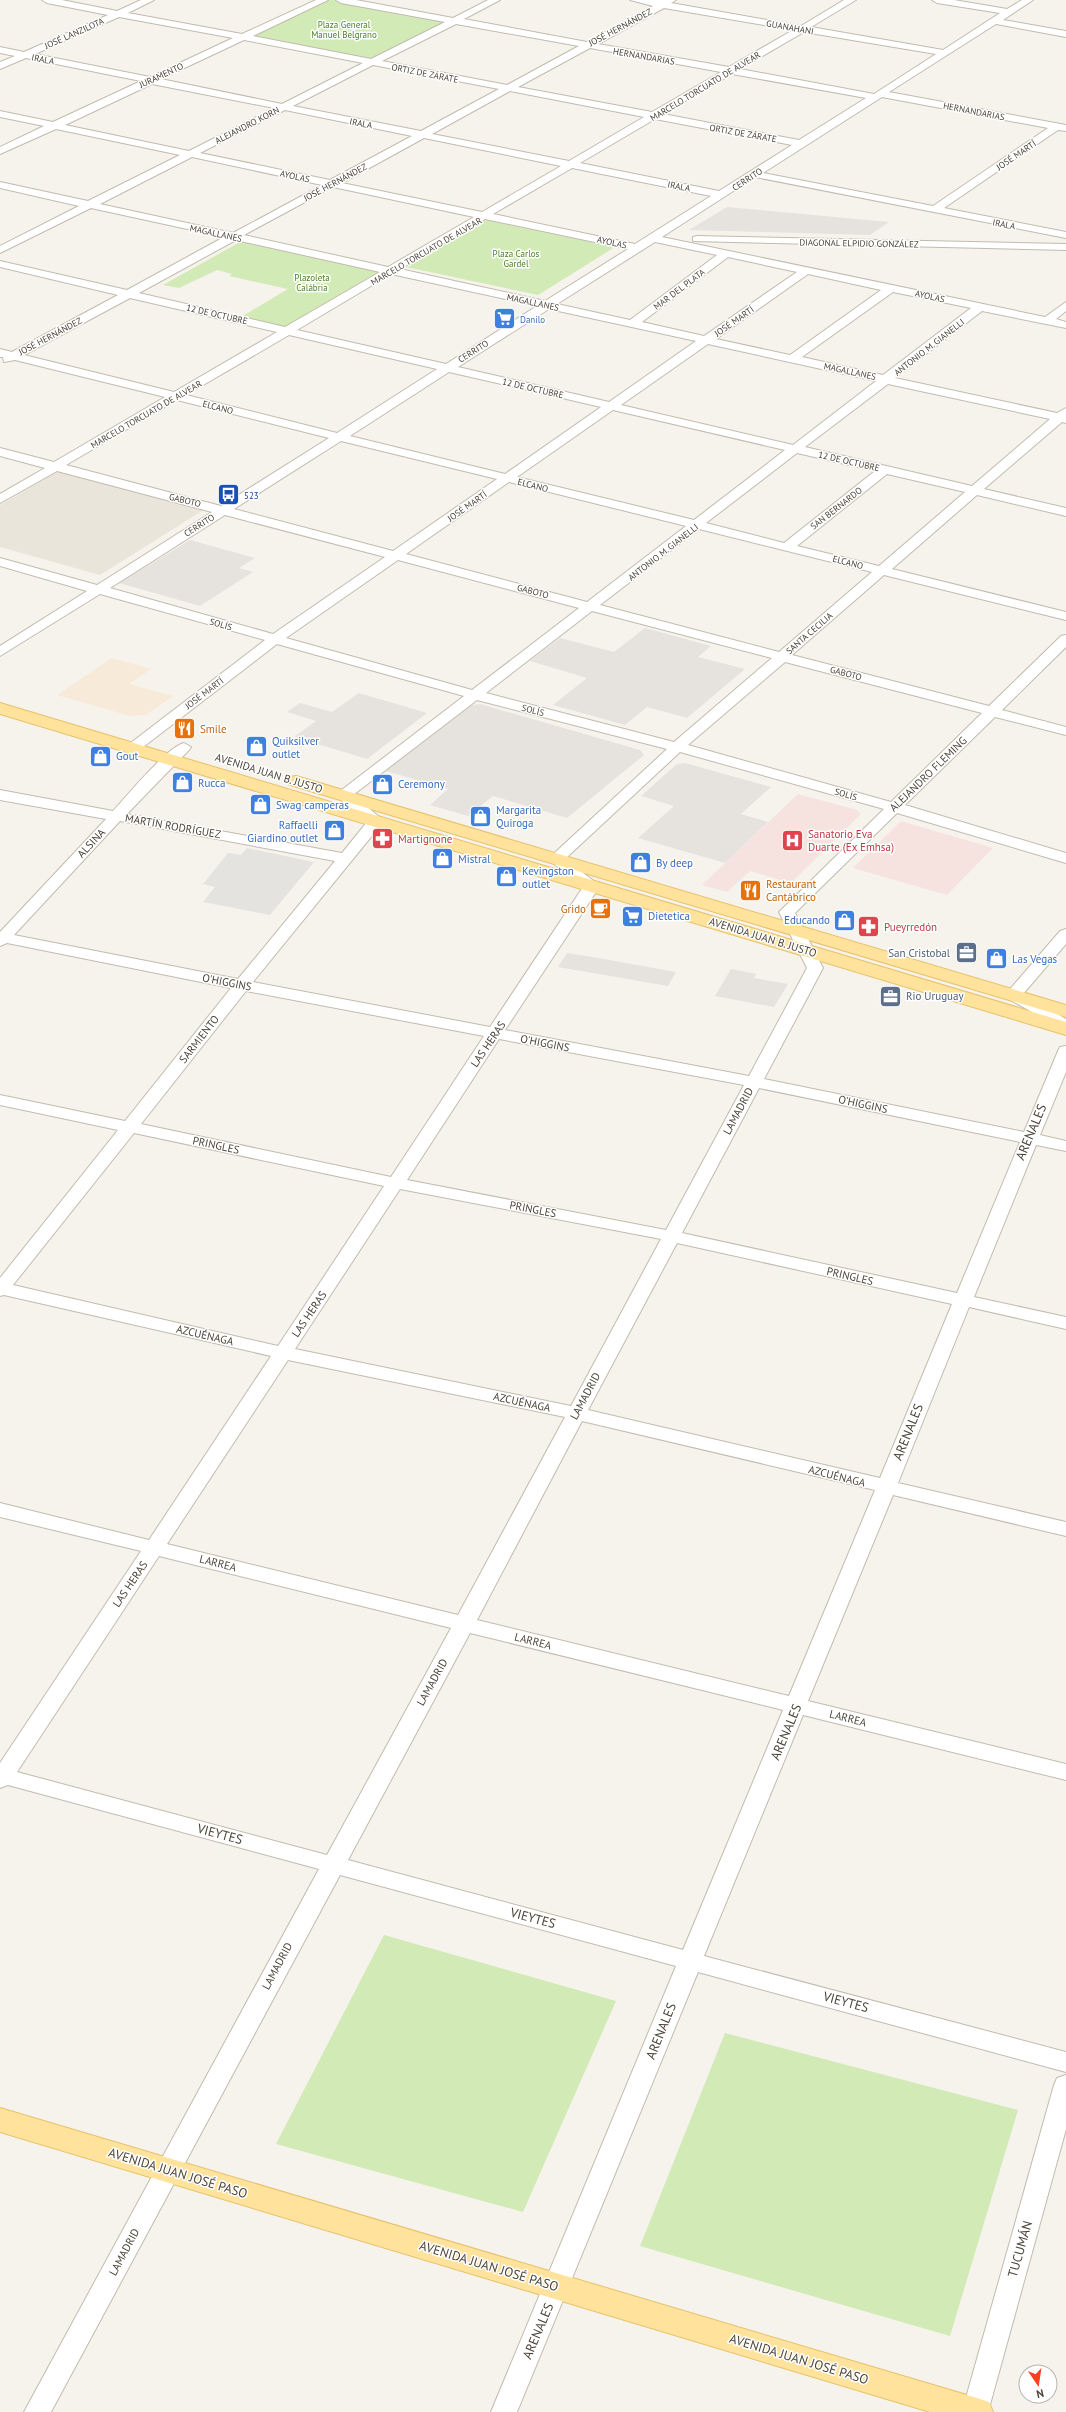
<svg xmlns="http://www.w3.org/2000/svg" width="1066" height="2412" viewBox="0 0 1066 2412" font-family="'PT Sans',sans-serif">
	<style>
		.residential { fill: #eae5da }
		.commercial { fill: #f7ead8 }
		.industrial { fill: #e6e2dd }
		.medical { fill: #f6e3e0 }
		.green { fill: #d2eab5 }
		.parking { fill: #e5e3e0 }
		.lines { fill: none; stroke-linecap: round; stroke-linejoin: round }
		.minor-casing { stroke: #c2bbae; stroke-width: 2 }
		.major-casing { stroke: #e6c16a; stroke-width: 2 }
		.minor { fill: #fff; fill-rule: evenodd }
		.major { fill: #ffe39c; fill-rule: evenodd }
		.labels { text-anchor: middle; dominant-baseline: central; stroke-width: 3; stroke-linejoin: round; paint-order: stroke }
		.far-park-label { font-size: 9px; fill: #4a7f2a; stroke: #fff }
		.far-street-label { font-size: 9px; fill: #4b4439; stroke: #fff }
		.far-shop-label { font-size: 9px; fill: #366cbe; stroke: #fff; text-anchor: start }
		.far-transit-label { font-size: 9px; fill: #164399; stroke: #fff; text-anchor: start }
		.food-label { font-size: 11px; fill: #c56008; stroke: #fff; text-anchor: start }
		.shop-label { font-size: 11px; fill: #366cbe; stroke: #fff; text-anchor: start }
		.street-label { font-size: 11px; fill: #4b4439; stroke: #fff }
		.health-label { font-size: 11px; fill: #be3a42; stroke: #fff; text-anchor: start }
		.service-label { font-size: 11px; fill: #4e5e75; stroke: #fff; text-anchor: end }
		.near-street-label { font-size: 13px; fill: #4b4439; stroke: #fff }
	</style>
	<rect width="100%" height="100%" fill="#f6f3ec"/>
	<path class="residential" d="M58,471L205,509L100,575L0,547V505Z"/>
	<path class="commercial" d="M112,658L151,669L129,684L173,696L146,715L130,716L57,695Z"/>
	<path class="industrial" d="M727,207L889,222L870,235L689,230Z
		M190,540L255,558L239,568L253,572L200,606L119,583Z
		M645,628L711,646L698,657L745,669L687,718L647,707L625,725L553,705L587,678L530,661L560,638L614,652Z
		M359,693L427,713L367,759L294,737L316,721L287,712L300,703L332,712Z
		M480,704L640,750L644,755L567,818L493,796L468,816L430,805L448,789L386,771L472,705Z
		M685,763L771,787L741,814L768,822L725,863L638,838L674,806L641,796L677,764Z
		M567,953L604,959L676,972L668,986L558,967Z
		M731,969L756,974L754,978L788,984L774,1007L715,996Z"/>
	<path class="medical" d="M798,794L857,810L861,814L791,883L750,871L727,892L702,885Z
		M901,821L993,848L947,895L853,868Z"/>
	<path class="green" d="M323,0H341L453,21L371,63L242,38Z
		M486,220L615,247L538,295L406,267Z
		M242,241L380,271L285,327L241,317L288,289L229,276L232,274L217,270L179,288L163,285Z
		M384,1935L616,2001L523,2212L276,2144Z
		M725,2033L1018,2110L950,2336L640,2246Z"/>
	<path class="parking" d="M247,848L314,862L270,915L203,902L215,887L203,884L228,853L241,855Z"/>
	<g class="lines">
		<defs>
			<path id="minor" d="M42,0H62L117,11L141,0H154L128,13L242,34L316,0H328L253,36L371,59L445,22L341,3L336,0H356L453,18L488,0H500L464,19L587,42L653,6L630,0H676L671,3L801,26L844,0H856L811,27L943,50L1000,13L937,3L932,0H954L1007,9L1022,0H1033L1003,20L1066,31V37L996,24L889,92L1066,125V131L1058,130L944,208L1066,232V238L755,177L662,237L1045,317L1066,302V311L1056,319L1066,322V328L982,311L895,378L1057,413L1066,408V423L1062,422L984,489L1066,508V516L977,495L892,569L1066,612V620L884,575L792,655L989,706L1061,636L1066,635V647L1002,710L1066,727V735L995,717L905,805L1066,853V863L897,813L795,913L823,968L764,1079L1024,1132L1058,1051L1060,1047L1066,1046V1072L1040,1135L1066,1141V1151L1036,1145L974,1297L1066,1317V1329L969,1307L898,1483L1066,1522V1536L893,1495L808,1701L1066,1764V1780L803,1715L704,1956L1066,2052V2072L698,1972L517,2412H491L676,1966L340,1875L51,2412H24L319,1869L8,1785L0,1788V1763L141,1551L0,1517V1503L149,1540L271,1356L4,1295L0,1296V1278L118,1130L0,1105V1095L125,1121L231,988L7,943L0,946V932L106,819L0,800V790L113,811C127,796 167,747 184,743L191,747L189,750L127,814L342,853L367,822L339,798L336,795L339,792L464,696L277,644L138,751H128L126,748L128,745L265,640L100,594L0,656V646L87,591L0,566V558L97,585L212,512L57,471L0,503V494L45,468L0,456V448L54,462L165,397L15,360L4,362L3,357H0V349L12,352L118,295L0,267V261L127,290L224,237L91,208L0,253V246L79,206L0,188V182L88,201L180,155L56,129L0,154V147L44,126L0,117V111L53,122L141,81L26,58L0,69V62L15,56L0,53V47L24,52L108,15L47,3ZM664,8L793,30L729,67L598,44ZM119,17L233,38L150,77L35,54ZM456,24L579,46L507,85L382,61ZM804,32L936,54L874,94L740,69ZM244,40L363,63L282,104L161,79ZM590,48L721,72L652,112L518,87ZM373,65L499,89L421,131L293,106ZM732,74L866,98L799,140L663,114ZM152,84L274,108L189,151L65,125ZM510,91L644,117L569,161L432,134ZM882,97L1048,128L933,206L763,173ZM285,110L412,136L330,180L200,153ZM655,119L792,145L719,191L580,163ZM424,138L561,166L482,212L342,183ZM192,157L322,185L233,233L100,204ZM572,168L711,196L635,244L493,214ZM333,187L474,217L388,267L244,235ZM485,219L628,249L545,301L400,269ZM236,240L380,272L285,327L139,293ZM655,242L717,255L630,320L557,304ZM728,257L797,272L704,336L642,322ZM391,274L537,306L446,364L297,330ZM808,274L881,290L790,355L716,339ZM893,292L971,308L883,375L802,357ZM130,298L277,332L174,392L24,355ZM549,309L696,341L609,402L458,367ZM289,335L437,369L337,433L186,395ZM708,344L876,381L793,445L621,405ZM449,372L601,407L505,474L350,436ZM888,384L1050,419L972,486L805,447ZM177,400L329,438L221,506L66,465ZM613,410L785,450L694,520L517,477ZM341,441L497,479L393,551L234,509ZM797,453L875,471L784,543L706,523ZM887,474L965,492L879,566L797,546ZM509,482L686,526L587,602L406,554ZM225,515L385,557L273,634L110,588ZM699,529L872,572L779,652L600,605ZM398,560L579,608L472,690L286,638ZM592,611L772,658L674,742L486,693ZM785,662L982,713L891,802L688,745ZM477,700L667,749L548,859L583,887L490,1027L253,982L384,821L353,795ZM680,752L884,809L779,912L807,968L749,1076L505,1030L600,886L565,859ZM120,821L335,861L238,979L14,935ZM246,991L484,1036L391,1177L141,1124ZM499,1039L744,1085L666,1230L407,1180ZM759,1088L1020,1142L957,1293L682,1233ZM134,1133L384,1186L278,1346L13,1285ZM400,1189L661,1239L571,1406L295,1349ZM677,1243L952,1304L880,1478L588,1410ZM288,1360L565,1417L458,1615L167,1544ZM582,1421L875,1490L789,1696L477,1620ZM159,1556L451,1628L327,1855L17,1772ZM470,1633L783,1710L683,1950L348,1860Z
				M697,236L1066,244V250L693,241V237Z
				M1066,929V944L1023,994L1066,1019V1031L1007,998L1005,995L1060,931Z
				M1066,2075V2129L988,2412H962L1054,2085L1057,2078Z"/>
			<path id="major" d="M0,703L1066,1022V1035L0,714Z
				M296,776L1066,1005V1017L290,785L287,781L290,777Z
				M0,2108L977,2398L989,2402L993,2412H930L0,2132Z"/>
		</defs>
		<use href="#minor" class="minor-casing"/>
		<use href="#major" class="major-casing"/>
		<use href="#minor" class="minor"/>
		<use href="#major" class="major"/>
	</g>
	<defs>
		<symbol id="supermarket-square" viewBox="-11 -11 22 22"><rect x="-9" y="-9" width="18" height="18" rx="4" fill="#3f7fe0" stroke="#fff"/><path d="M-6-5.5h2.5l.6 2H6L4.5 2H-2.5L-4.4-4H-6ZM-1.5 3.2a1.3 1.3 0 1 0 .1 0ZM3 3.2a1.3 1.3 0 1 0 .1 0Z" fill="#fff"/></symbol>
		<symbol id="bus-square" viewBox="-11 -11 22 22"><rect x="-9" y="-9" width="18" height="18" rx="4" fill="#1a4fb4" stroke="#fff"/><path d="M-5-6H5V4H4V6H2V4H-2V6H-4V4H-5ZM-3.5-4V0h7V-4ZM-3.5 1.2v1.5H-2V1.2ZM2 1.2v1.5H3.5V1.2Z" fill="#fff"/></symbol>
		<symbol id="restaurant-square" viewBox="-11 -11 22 22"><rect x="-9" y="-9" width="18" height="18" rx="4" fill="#e8710a" stroke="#fff"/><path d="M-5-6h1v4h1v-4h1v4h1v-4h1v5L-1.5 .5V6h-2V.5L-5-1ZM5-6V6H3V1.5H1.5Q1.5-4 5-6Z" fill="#fff"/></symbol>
		<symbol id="shop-square" viewBox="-11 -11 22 22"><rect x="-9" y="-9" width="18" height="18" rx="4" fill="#3f7fe0" stroke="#fff"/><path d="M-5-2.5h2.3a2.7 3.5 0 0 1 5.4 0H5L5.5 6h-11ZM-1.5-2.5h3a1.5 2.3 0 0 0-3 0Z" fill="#fff"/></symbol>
		<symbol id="pharmacy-square" viewBox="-11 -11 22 22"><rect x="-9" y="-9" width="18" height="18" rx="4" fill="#e0444e" stroke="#fff"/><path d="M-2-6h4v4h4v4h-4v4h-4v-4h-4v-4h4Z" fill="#fff"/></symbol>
		<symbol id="hospital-square" viewBox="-11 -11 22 22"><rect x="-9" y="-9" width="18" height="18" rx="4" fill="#e0444e" stroke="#fff"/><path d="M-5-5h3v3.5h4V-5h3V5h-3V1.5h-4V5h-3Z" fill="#fff"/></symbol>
		<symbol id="cafe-square" viewBox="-11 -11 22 22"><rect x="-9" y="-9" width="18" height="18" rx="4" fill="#e8710a" stroke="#fff"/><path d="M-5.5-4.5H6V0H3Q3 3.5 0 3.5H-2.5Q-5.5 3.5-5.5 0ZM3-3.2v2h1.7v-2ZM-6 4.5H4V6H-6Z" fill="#fff"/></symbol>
		<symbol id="office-square" viewBox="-11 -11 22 22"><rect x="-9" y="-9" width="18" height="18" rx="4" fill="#5c6f8a" stroke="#fff"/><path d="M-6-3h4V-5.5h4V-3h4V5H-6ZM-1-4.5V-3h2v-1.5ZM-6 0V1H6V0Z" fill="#fff"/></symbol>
	</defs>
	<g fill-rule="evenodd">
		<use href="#supermarket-square" x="492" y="306" width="25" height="25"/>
		<use href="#bus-square" x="216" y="482" width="25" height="25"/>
		<use href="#restaurant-square" x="172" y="716" width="25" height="25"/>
		<use href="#shop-square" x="244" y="734" width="25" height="25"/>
		<use href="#shop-square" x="88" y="744" width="25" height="25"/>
		<use href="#shop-square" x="170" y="770" width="25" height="25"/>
		<use href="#shop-square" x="370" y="772" width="25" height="25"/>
		<use href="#shop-square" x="248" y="792" width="25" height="25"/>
		<use href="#shop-square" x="468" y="804" width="25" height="25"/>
		<use href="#shop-square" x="322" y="818" width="25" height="25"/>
		<use href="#pharmacy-square" x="370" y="826" width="25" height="25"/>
		<use href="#hospital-square" x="780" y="828" width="25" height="25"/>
		<use href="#shop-square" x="430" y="846" width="25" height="25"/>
		<use href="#shop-square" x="628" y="850" width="25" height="25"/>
		<use href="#shop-square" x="494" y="864" width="25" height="25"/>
		<use href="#restaurant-square" x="738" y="878" width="25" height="25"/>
		<use href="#cafe-square" x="588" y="896" width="25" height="25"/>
		<use href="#supermarket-square" x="620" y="904" width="25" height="25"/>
		<use href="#shop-square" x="832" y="908" width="25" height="25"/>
		<use href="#pharmacy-square" x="856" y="914" width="25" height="25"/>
		<use href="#office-square" x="954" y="940" width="25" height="25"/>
		<use href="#shop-square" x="984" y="946" width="25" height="25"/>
		<use href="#office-square" x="878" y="984" width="25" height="25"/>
	</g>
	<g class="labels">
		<g class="far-park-label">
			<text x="344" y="24">Plaza General<tspan x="344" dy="10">Manuel Belgrano</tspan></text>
			<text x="516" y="253">Plaza Carlos<tspan x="516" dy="10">Gardel</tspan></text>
			<text x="312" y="277">Plazoleta<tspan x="312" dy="10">Calábria</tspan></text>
		</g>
		<g class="far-street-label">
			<text transform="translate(620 27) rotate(-28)">JOSÉ HERNÁNDEZ</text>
			<text transform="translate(790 27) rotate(10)">GUANAHANI</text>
			<text transform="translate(74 33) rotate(-24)">JOSÉ LANZILOTA</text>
			<text transform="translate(644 56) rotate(10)">HERNANDARIAS</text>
			<text transform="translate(43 59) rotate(11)">IRALA</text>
			<text transform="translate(425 73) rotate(11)">ORTIZ DE ZÁRATE</text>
			<text transform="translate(161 75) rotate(-25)">JURAMENTO</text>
			<text transform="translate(705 86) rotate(-31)">MARCELO TORCUATO DE ALVEAR</text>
			<text transform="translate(974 111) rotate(11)">HERNANDARIAS</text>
			<text transform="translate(361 123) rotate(11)">IRALA</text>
			<text transform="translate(247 125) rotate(-27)">ALEJANDRO KORN</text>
			<text transform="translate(743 133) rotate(10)">ORTIZ DE ZÁRATE</text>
			<text transform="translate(1016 155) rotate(-34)">JOSÉ MARTÍ</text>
			<text transform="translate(295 176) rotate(12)">AYOLAS</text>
			<text transform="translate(747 179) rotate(-33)">CERRITO</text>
			<text transform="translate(335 182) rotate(-28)">JOSÉ HERNÁNDEZ</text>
			<text transform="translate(679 186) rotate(11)">IRALA</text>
			<text transform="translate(1004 224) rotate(11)">IRALA</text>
			<text transform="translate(216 233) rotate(12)">MAGALLANES</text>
			<text transform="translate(612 242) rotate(12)">AYOLAS</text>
			<text transform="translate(859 243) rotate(1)">DIAGONAL ELPIDIO GONZÁLEZ</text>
			<text transform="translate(426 251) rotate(-30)">MARCELO TORCUATO DE ALVEAR</text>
			<text transform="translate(679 289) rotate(-37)">MAR DEL PLATA</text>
			<text transform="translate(930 296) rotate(12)">AYOLAS</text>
			<text transform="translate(533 302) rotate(12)">MAGALLANES</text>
			<text transform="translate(217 314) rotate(13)">12 DE OCTUBRE</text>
			<text transform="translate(734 321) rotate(-35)">JOSÉ MARTÍ</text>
			<text transform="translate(50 336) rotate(-28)">JOSÉ HERNÁNDEZ</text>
			<text transform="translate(929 347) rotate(-38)">ANTONIO M. GIANELLI</text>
			<text transform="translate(473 351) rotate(-32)">CERRITO</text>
			<text transform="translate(850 371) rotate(12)">MAGALLANES</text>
			<text transform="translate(533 388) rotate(13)">12 DE OCTUBRE</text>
			<text transform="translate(218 407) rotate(14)">ELCANO</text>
			<text transform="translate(146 414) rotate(-30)">MARCELO TORCUATO DE ALVEAR</text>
			<text transform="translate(849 461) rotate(13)">12 DE OCTUBRE</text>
			<text transform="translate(533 485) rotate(14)">ELCANO</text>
			<text transform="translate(185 500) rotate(14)">GABOTO</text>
			<text transform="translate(467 506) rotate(-35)">JOSÉ MARTÍ</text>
			<text transform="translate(836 508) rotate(-38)">SAN BERNARDO</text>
			<text transform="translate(199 525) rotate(-32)">CERRITO</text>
			<text transform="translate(663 552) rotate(-38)">ANTONIO M. GIANELLI</text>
			<text transform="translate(848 562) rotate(14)">ELCANO</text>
			<text transform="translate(533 591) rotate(15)">GABOTO</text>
			<text transform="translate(221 624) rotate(16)">SOLÍS</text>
			<text transform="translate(809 633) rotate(-41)">SANTA CECILIA</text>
			<text transform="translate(846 673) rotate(15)">GABOTO</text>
			<text transform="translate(204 693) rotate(-37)">JOSÉ MARTÍ</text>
			<text transform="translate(533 710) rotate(14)">SOLÍS</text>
			<text transform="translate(846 794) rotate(16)">SOLÍS</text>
		</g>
		<g class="far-shop-label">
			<text x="520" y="319">Danilo</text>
		</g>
		<g class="far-transit-label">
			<text x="244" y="495">523</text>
		</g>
		<g class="food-label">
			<text x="200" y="729">Smile</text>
			<text x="766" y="884">Restaurant<tspan x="766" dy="13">Cantábrico</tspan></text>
			<text x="586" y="909" text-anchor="end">Grido</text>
		</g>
		<g class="shop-label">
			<text x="272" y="741">Quiksilver<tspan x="272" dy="13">outlet</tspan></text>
			<text x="116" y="756">Gout</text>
			<text x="198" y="783">Rucca</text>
			<text x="398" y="784">Ceremony</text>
			<text x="276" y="805">Swag camperas</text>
			<text x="496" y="810">Margarita<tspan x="496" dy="13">Quiroga</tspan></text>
			<text x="318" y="825" text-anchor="end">Raffaelli<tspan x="318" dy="13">Giardino outlet</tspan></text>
			<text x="458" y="859">Mistral</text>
			<text x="656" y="863">By deep</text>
			<text x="522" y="871">Kevingston<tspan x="522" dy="13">outlet</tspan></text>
			<text x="648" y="916">Dietetica</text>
			<text x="830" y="920" text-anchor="end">Educando</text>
			<text x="1012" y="959">Las Vegas</text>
		</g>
		<g class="street-label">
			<text transform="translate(269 773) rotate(17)">AVENIDA JUAN B. JUSTO</text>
			<text transform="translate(928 774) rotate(-44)">ALEJANDRO FLEMING</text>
			<text transform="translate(173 826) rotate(10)">MARTÍN RODRÍGUEZ</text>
			<text transform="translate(91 843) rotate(-47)">ALSINA</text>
			<text transform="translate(763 937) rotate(17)">AVENIDA JUAN B. JUSTO</text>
			<text transform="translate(227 982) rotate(11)">O'HIGGINS</text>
			<text transform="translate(199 1039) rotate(-52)">SARMIENTO</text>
			<text transform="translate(545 1043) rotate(11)">O'HIGGINS</text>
			<text transform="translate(488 1044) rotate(-56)">LAS HERAS</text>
			<text transform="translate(863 1104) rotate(12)">O'HIGGINS</text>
			<text transform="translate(738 1111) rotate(-62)">LAMADRID</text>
			<text transform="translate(216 1145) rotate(12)">PRINGLES</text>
			<text transform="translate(533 1209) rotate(11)">PRINGLES</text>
			<text transform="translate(850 1276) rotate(13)">PRINGLES</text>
			<text transform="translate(309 1314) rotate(-56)">LAS HERAS</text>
			<text transform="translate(205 1335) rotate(13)">AZCUÉNAGA</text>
			<text transform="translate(585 1396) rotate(-62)">LAMADRID</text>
			<text transform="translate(522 1402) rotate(12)">AZCUÉNAGA</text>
			<text transform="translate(837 1476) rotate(14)">AZCUÉNAGA</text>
			<text transform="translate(218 1563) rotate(14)">LARREA</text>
			<text transform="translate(130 1584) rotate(-56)">LAS HERAS</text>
			<text transform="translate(533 1641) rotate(14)">LARREA</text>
			<text transform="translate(432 1682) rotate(-61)">LAMADRID</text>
			<text transform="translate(848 1718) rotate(14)">LARREA</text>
			<text transform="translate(277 1966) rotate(-62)">LAMADRID</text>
			<text transform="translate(124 2252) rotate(-62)">LAMADRID</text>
		</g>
		<g class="health-label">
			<text x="808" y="834">Sanatorio Eva<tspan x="808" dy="13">Duarte (Ex Emhsa)</tspan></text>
			<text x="398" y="839">Martignone</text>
			<text x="884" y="927">Pueyrredón</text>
		</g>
		<g class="service-label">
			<text x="950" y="953">San Cristobal</text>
			<text x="906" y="996" text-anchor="start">Rio Uruguay</text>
		</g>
		<g class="near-street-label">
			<text transform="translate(1031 1132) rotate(-67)">ARENALES</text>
			<text transform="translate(908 1432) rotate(-68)">ARENALES</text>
			<text transform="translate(786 1732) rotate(-67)">ARENALES</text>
			<text transform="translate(220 1834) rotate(15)">VIEYTES</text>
			<text transform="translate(533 1918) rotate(15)">VIEYTES</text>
			<text transform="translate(846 2002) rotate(15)">VIEYTES</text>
			<text transform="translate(661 2031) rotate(-68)">ARENALES</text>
			<text transform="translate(178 2173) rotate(17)">AVENIDA JUAN JOSÉ PASO</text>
			<text transform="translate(1020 2249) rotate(-74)">TUCUMÁN</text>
			<text transform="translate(489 2266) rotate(17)">AVENIDA JUAN JOSÉ PASO</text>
			<text transform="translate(538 2331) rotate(-67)">ARENALES</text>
			<text transform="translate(799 2359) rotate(17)">AVENIDA JUAN JOSÉ PASO</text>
		</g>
	</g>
	<g transform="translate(1038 2384) rotate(167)"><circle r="19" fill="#ffffff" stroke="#b7b4b0"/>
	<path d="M0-3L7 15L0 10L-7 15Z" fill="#fc3f1d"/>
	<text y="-6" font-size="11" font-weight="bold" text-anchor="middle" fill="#4b4439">N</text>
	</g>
</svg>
